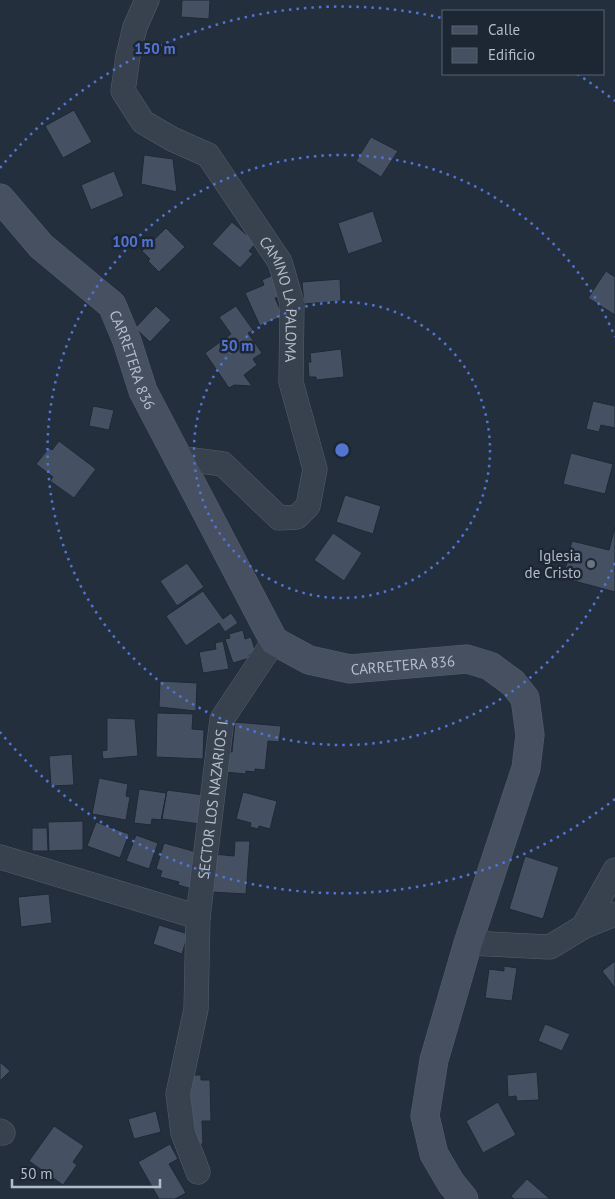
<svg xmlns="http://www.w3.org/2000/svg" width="615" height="1199" viewBox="0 0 615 1199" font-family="'PT Sans',sans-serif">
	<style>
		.building { fill: #455162; stroke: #1f2835 }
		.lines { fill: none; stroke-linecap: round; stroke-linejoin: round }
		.street-casing { stroke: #565f6c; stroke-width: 25 }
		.secondary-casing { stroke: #565f6c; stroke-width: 29 }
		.street { stroke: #38414e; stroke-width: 24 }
		.secondary { stroke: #465061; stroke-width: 28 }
		.ring { fill: none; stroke: #5274d3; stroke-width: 2.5; stroke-dasharray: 2.5 5 }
		.worship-dot { fill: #6b7280; stroke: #1d2633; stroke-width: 2 }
		.labels { text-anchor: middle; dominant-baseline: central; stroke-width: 5; stroke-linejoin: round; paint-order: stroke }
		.street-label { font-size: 15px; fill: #b4bcc9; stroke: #1d2633 }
		.poi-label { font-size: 15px; fill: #b4bcc9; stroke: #1d2633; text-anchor: end }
		.centre { fill: #5274d3; stroke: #1d2633; stroke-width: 2.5 }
		.ring-label { font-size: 15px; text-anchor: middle; font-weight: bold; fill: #5274d3; stroke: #1d2633; stroke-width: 5; stroke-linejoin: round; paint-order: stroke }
	</style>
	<rect width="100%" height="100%" fill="#242f3e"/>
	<path class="building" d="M182,0H210L209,19L181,17Z
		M74,110L92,142L63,158L45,126Z
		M371,137L398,151L381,177L356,161Z
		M144,155L173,159L177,192L141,184Z
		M114,171L124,196L91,210L81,185Z
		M373,211L383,242L348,254L338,223Z
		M232,222L256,243L249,251L253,254L240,268L212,244Z
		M166,228L185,247L159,272L148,261L150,259L142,251Z
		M606,271L615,277V315L588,298Z
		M273,275L282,296L275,298L283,316L260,326L245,293L264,285L262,280Z
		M340,279L341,301L304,304L302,282Z
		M156,306L171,320L150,342L135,328Z
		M236,306L253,330L248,333L262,353L253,359L257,365L244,375L252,386L234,385L229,388L205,353L231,334L219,317Z
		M341,349L344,377L316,380V377H309L308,362H311L310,353Z
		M593,401L615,406V428L601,425L599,432L586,429Z
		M93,406L114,410L109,430L89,426Z
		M59,441L96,469L74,498L50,481L53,477L36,464L49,448L52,450Z
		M571,453L613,464L605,494L563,484Z
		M345,495L381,506L373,534L336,522Z
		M615,527V592L563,578L572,541L609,550Z
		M333,533L362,553L344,581L314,560Z
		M187,563L204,587L177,606L160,581Z
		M203,591L223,619L231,613L238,623L225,632L219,623L186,646L166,616Z
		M243,630L245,639L251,637L256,653L249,655L250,658L233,663L225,639L230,638L229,634Z
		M223,641L229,669L203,673L199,652L216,649L215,643Z
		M160,681L197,683L196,711L159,707Z
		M157,713L193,714L192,729L204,730L203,759L156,757Z
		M107,718L135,719L138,756L103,759L102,751L107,750Z
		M235,722L281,726L279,742L268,741L265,770L255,769V772L246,771V774L224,772L226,751L232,752Z
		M72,754L74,785L51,786L49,756Z
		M99,778L128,784L126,796L130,797L126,820L92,814Z
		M139,789L166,793L167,790L161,820L152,819L151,825L134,823Z
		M167,790L204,795L200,824L162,819Z
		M243,792L277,801L270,829L259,826L258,829L250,827L251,823L236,819Z
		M83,821V850L49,851L48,822Z
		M96,822L129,834L120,858L87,846Z
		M32,828H47L48,851H32Z
		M136,835L158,843L149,869L126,861Z
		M235,841H250L246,894L211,892L213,854L234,856Z
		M164,843L200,853L192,889L178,885L179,882L160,877L162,871L156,869Z
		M525,856L559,867L543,919L509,909Z
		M49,894L52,923L21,927L18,897Z
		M159,925L188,934L182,954L153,944Z
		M615,961V988L602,971Z
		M504,966L517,968L512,1001L485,998L489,969L504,971Z
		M545,1024L570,1034L562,1051L538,1041Z
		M0,1062L10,1071L0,1081Z
		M537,1072L539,1100L517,1101L516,1096L508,1097L507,1075Z
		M186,1075H201V1080H210L211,1121H202L203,1144L190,1145Z
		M498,1102L516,1135L483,1153L466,1121Z
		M156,1111L161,1132L134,1139L128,1119Z
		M54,1126L84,1146L73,1162L77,1165L63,1185L29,1161Z
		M170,1144L178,1159L169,1164L186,1193L175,1199H159L138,1162Z
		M527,1179L550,1199H514L511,1196Z"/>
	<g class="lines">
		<defs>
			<g id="street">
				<path id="s1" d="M147,0L135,27L128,56L123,91L143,122L172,139L208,155L280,262L292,303L291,382L315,469L308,506L297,517L279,518L223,464L178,458"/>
				<path d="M0,857L198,917"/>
				<path d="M583,927L615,870"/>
				<path d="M468,943L550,947L583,927L615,914"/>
				<path d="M0,1131L3,1133"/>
				<path id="s2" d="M198,1172L183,1133L178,1094L196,1009L198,917L222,719L274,641"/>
			</g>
			<g id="secondary">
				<path id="s3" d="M0,198L41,246L112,305L127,341L143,391L274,641L309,660L350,669L467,659L490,666L513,683L525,698L530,735L526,768L468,943L434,1060L425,1116L434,1154L451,1183L464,1199"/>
			</g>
		</defs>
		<use href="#street" class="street-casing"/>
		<use href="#secondary" class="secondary-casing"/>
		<use href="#street" class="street"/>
		<use href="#secondary" class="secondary"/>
	</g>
	<g class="ring">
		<circle cx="342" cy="450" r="148"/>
		<path d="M615 563A295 295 0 1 1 615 337"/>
		<path d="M615 799A443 443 0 0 1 0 732M0 168A443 443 0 0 1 442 18M577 74A443 443 0 0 1 615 101"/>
	</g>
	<circle class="worship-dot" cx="591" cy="564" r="5"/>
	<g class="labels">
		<g class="street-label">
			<text stroke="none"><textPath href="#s1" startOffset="370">CAMINO LA PALOMA</textPath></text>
			<text stroke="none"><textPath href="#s3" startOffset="214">CARRETERA 836</textPath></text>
			<text stroke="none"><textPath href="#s3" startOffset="664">CARRETERA 836</textPath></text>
			<text stroke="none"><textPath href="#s2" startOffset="378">SECTOR LOS NAZARIOS I</textPath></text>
		</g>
		<g class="poi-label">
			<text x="581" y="555">Iglesia<tspan x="581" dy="17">de Cristo</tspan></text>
		</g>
	</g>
	<circle cx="342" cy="450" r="8" class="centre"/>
	<g class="ring-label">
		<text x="155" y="54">150 m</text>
		<text x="133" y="247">100 m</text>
		<text x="237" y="351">50 m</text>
	</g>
	<rect x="442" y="10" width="162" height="65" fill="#1d2633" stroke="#59626f"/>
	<rect x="452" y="26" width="25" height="8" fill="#465061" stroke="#59626f"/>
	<text x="488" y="35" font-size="15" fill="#b4bcc9">Calle</text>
	<rect x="452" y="48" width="25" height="15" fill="#455162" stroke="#59626f"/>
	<text x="488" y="60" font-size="15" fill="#b4bcc9">Edificio</text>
	<path d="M12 1179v8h148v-8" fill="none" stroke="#b4bcc9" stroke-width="2.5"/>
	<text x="20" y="1179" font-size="15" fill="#b4bcc9" stroke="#1d2633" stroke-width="4" paint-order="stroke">50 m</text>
</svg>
